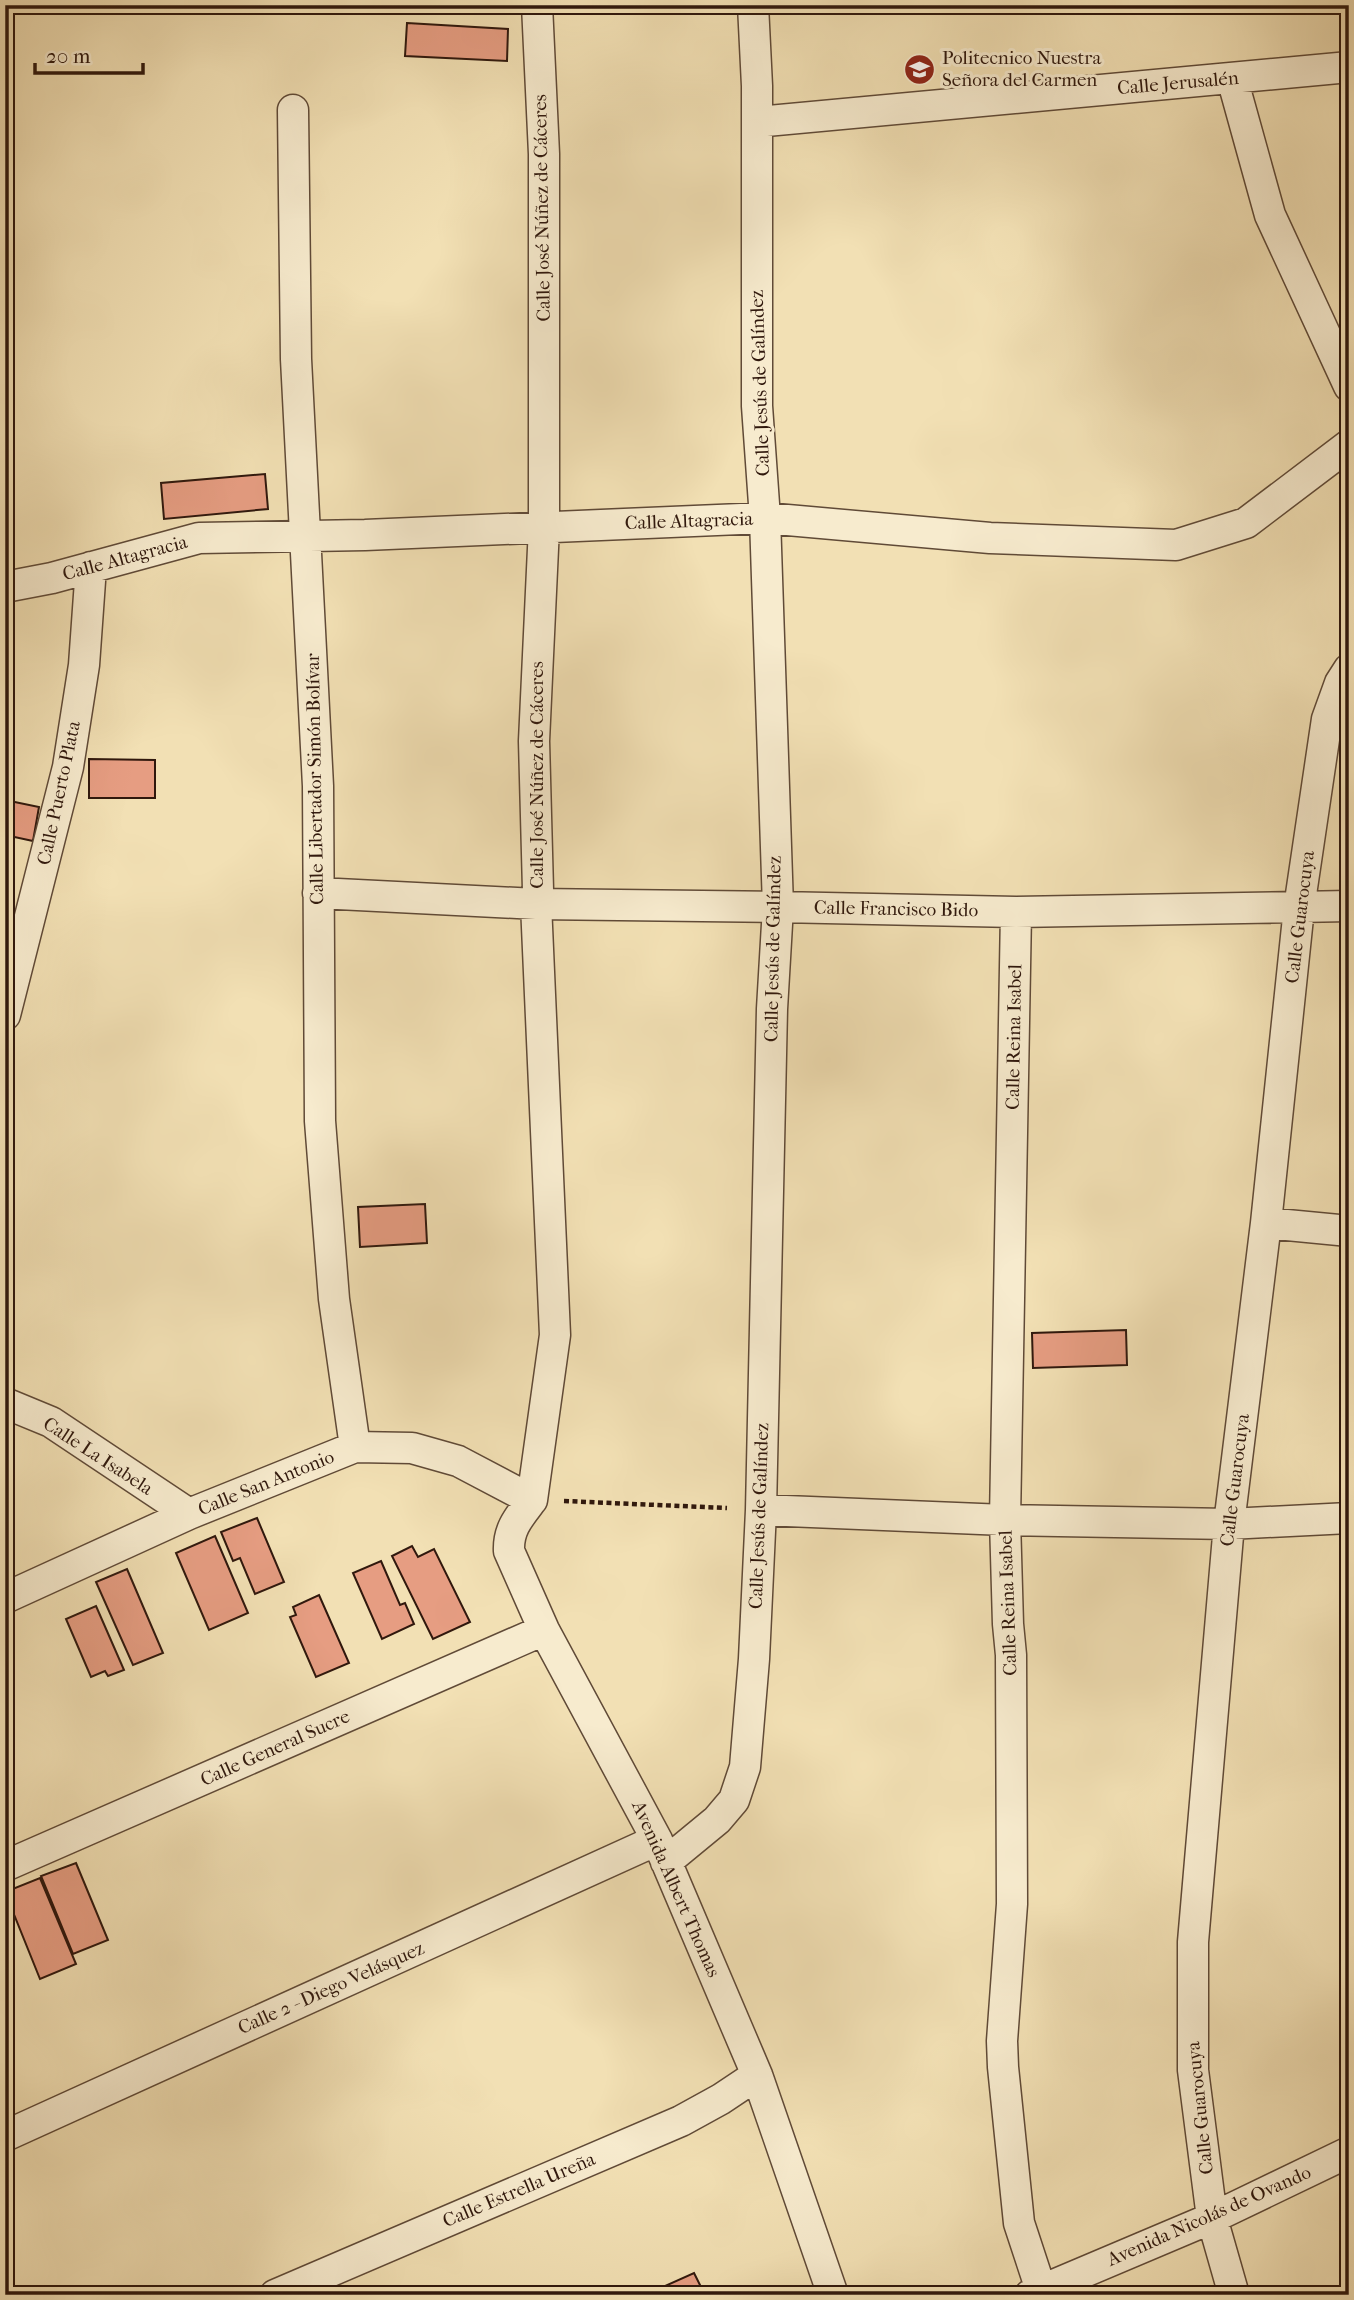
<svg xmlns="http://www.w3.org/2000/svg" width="1354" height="2300" viewBox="0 0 1354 2300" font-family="'IM FELL French Canon',serif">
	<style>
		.building { fill: #e69d82; stroke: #30180d; stroke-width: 2 }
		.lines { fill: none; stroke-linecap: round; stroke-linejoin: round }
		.street-casing { stroke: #604a37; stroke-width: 33 }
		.path { stroke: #30180d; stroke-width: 4.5; stroke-dasharray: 5 3.5; stroke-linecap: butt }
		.street { stroke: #f7ebce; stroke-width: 30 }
		.labels { text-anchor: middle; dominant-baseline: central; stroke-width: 6; stroke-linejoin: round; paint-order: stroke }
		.poi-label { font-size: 19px; fill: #30180d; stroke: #f7ebce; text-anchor: start }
		.street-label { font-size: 19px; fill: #30180d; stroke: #f7ebce }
	</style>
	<rect width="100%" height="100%" fill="#f2e0b4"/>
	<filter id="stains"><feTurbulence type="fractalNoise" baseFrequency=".00286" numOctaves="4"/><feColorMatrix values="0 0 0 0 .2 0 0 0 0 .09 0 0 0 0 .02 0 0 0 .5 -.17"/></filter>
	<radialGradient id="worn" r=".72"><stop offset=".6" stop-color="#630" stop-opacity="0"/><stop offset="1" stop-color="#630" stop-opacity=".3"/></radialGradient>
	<path class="building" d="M407,23L508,29L507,61L405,56Z
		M265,474L268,509L164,519L161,483Z
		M89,759L155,760V798H89Z
		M5,800L39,807L33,841L5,835Z
		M425,1204L427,1243L360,1247L358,1207Z
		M1126,1330L1127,1365L1033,1368L1032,1333Z
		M257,1518L284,1582L255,1594L240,1558L233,1561L221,1532Z
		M215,1536L248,1613L209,1630L176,1553Z
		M412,1546L418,1557L434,1549L470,1622L433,1639L392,1556Z
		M381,1561L400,1605L405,1603L414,1624L382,1639L353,1573Z
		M127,1569L163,1653L133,1665L96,1582Z
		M319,1595L349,1663L316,1677L290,1617L296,1615L293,1607Z
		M96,1606L124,1670L108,1676L105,1671L91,1677L66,1619Z
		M76,1863L108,1940L73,1954L41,1876Z
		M40,1878L76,1964L40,1979L5,1892Z
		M694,2273L705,2295H645Z"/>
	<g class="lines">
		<defs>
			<path id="street" d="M1232,78L1270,215L1349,386
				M293,110L296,359L318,786L320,1121L334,1299L355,1447
				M757,122L1349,67
				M5,587L52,578L199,538L365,535L765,518L990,538L1176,545L1246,523L1349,445
				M318,893L536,904L778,907L1016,912L1349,906
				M1016,912L1005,1520L1008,1624L1011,1655L1012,1904L1002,2041L1003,2067L1019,2223L1041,2290
				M5,1015L68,767L84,665L91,567
				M1266,1223L1349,1231
				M5,1403L51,1422L189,1514
				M532,1500L555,1335L536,904L538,890L534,741L544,527V154L537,5
				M532,1500C519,1517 508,1529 509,1551L544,1630L657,1840L757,2075L833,2295
				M761,1510L1005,1520L1229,1524L1349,1518
				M5,1598L189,1514L355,1447L412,1448L458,1461L532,1500
				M666,1862L717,1820L734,1800L745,1767L754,1659L761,1510L772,1009L778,907L765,518L757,406V86L753,5
				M5,1866L544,1630
				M5,2136L657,1840
				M275,2295L681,2121L721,2099L757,2075
				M1030,2295L1212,2218L1349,2152
				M1234,2295L1212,2218L1193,2070V1942L1229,1524L1266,1223L1299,908L1327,719L1340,683L1349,669"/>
		</defs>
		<use href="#street" class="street-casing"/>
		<path class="path" d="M564,1501L727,1508"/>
		<use href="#street" class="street"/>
	</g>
	<defs>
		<symbol id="school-disc" viewBox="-11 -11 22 22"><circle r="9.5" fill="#8f2418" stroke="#f7ebce"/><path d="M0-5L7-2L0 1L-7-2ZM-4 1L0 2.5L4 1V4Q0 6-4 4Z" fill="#fff"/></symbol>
	</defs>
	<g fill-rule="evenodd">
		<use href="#school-disc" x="902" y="52" width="35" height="35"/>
	</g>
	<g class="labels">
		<g class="poi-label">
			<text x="942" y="58">Politecnico Nuestra<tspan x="942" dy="22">Señora del Carmen</tspan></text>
		</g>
		<g class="street-label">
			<text transform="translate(1178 83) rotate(-5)">Calle Jerusalén</text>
			<text transform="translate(542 208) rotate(-91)">Calle José Núñez de Cáceres</text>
			<text transform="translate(760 383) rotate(-92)">Calle Jesús de Galíndez</text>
			<text transform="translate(689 521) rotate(-2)">Calle Altagracia</text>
			<text transform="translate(125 558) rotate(-15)">Calle Altagracia</text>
			<text transform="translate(537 775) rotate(-90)">Calle José Núñez de Cáceres</text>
			<text transform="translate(315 779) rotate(-91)">Calle Libertador Simón Bolívar</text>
			<text transform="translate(59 793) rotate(-78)">Calle Puerto Plata</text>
			<text transform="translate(896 909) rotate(1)">Calle Francisco Bido</text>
			<text transform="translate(1300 917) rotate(-83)">Calle Guarocuya</text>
			<text transform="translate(773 949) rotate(-89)">Calle Jesús de Galíndez</text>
			<text transform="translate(1014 1037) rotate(-89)">Calle Reina Isabel</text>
			<text transform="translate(98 1456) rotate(33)">Calle La Isabela</text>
			<text transform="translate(1235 1480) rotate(-83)">Calle Guarocuya</text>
			<text transform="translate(266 1483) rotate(-22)">Calle San Antonio</text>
			<text transform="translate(759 1516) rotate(-88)">Calle Jesús de Galíndez</text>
			<text transform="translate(1008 1603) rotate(-92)">Calle Reina Isabel</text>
			<text transform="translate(275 1748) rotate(-24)">Calle General Sucre</text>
			<text transform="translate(676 1889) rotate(66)">Avenida Albert Thomas</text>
			<text transform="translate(331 1988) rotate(-24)">Calle 2 - Diego Velásquez</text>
			<text transform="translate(1200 2108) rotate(-96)">Calle Guarocuya</text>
			<text transform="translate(519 2190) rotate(-23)">Calle Estrella Ureña</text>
			<text transform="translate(1209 2216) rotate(-24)">Avenida Nicolás de Ovando</text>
		</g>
	</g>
	<rect width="1354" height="2300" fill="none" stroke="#f2e0b4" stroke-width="28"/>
	<rect x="7" y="7" width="1340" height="2286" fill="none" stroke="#30180d" stroke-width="3.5"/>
	<rect x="14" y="14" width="1326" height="2272" fill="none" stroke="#30180d" stroke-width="2"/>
	<path d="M35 63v10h108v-10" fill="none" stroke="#30180d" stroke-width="3.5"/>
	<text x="46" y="63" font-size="21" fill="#30180d" stroke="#f7ebce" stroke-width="5" paint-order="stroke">20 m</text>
	<rect width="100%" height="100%" filter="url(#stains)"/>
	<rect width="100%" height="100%" fill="url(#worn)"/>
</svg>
